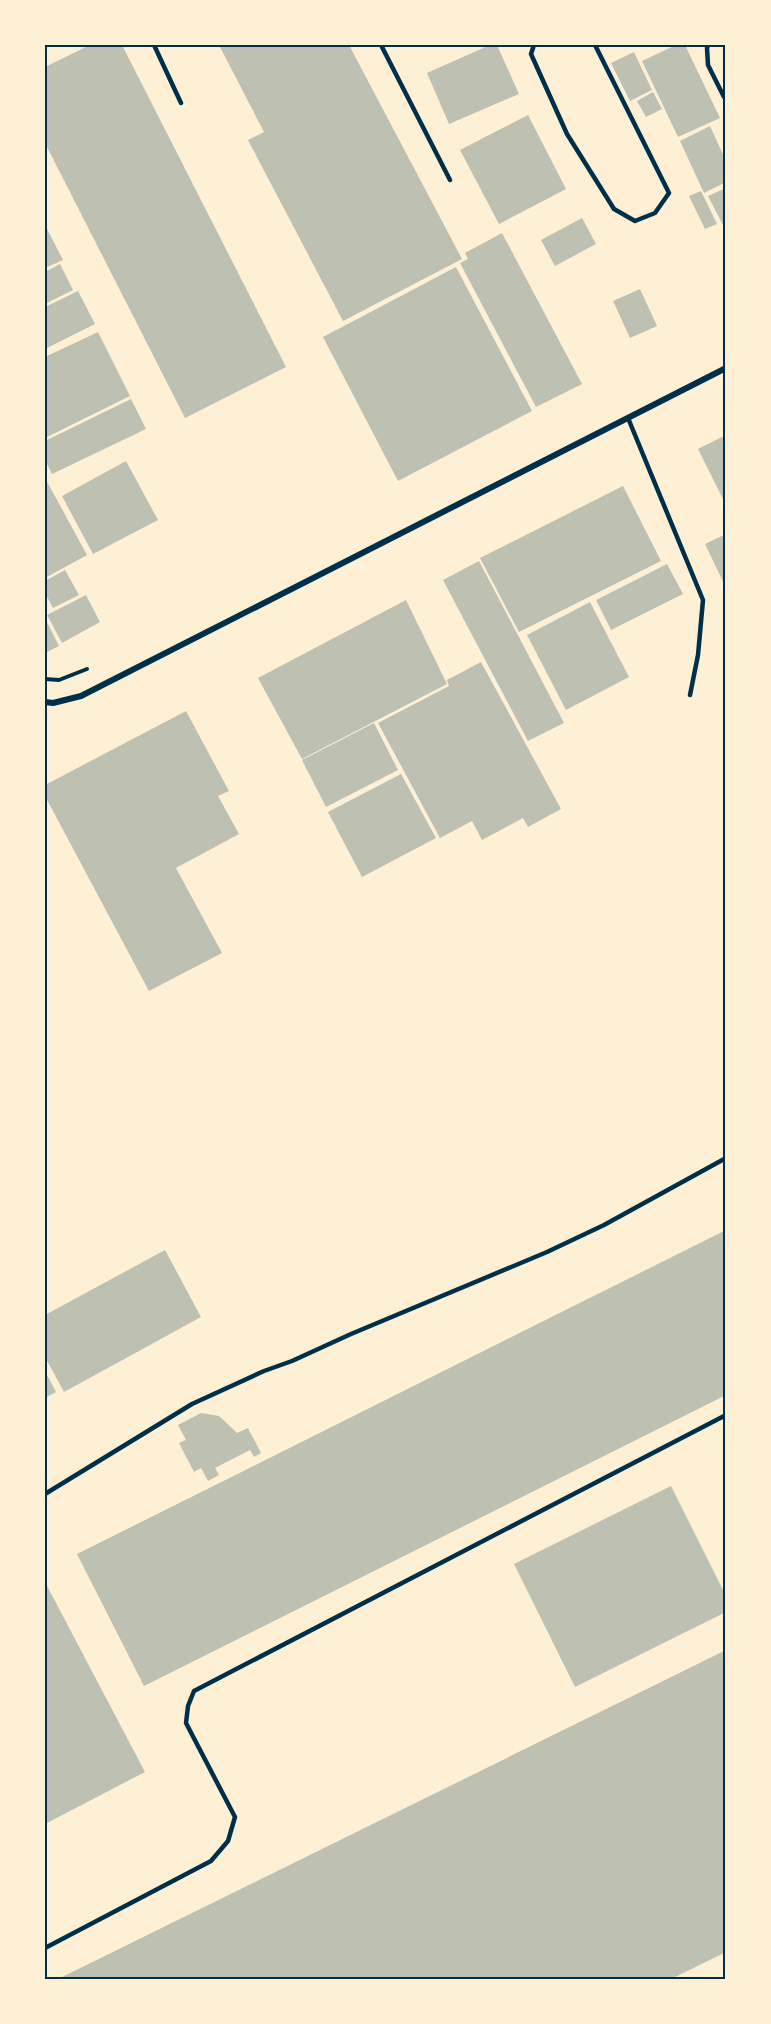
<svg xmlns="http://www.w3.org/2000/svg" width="771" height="2024" viewBox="0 0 771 2024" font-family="'Source Sans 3',sans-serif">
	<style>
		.building { fill: #bec0b2 }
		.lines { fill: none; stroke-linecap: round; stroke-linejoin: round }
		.path { stroke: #003049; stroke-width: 4 }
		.service { stroke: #003049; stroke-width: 4.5 }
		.minor { stroke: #003049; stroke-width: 6 }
		.neatline { fill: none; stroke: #003049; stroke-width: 2 }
	</style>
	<rect width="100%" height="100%" fill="#fdf0d5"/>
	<path class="building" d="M90,45H122L286,367L185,418L45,143V67Z
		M219,45H349L462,259L343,321L248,140L264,132Z
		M490,45H497L519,94L449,124L427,73Z
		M676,45H685L720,118L678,137L642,61Z
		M634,52L652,90L630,101L611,63Z
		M653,92L662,109L646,117L637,101Z
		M528,115L566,189L499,224L460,150Z
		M710,126L726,161V182L704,193L680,141Z
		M726,188V226L724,227L708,196Z
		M701,191L717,224L705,229L689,196Z
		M582,218L596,244L555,266L541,240Z
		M45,225L63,260L45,268Z
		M502,233L582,384L536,407L460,263L468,259L465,253Z
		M60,264L73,290L45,304V272Z
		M456,267L532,411L398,481L323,337Z
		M640,289L657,326L630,338L613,301Z
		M78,291L95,324L45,349V307Z
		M98,332L130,396L45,438V357Z
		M131,399L146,429L52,474L45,460V441Z
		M726,435V505L698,449Z
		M126,461L158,520L93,554L62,496Z
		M45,478L87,555L45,578Z
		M623,486L661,561L519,632L480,558Z
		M726,534V588L705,544Z
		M479,561L564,723L528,741L443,580Z
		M667,564L683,594L611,630L596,600Z
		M65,570L79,595L53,608L45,593V581Z
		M86,595L100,622L62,643L47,615Z
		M406,600L447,684L302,759L258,678Z
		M590,602L629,677L566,710L527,635Z
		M45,618L59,646L45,653Z
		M481,662L561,809L528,827L523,818L482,840L472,821L440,838L378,723L449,686L447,680Z
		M186,711L229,791L218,796L239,834L176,868L222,953L149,991L45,796V785Z
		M374,723L398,770L326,807L302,760Z
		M401,774L436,838L362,877L328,812Z
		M726,1230V1395L144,1686L77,1554Z
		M165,1250L201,1317L64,1392L45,1357V1315Z
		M45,1371L56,1392L45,1398Z
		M201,1413L219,1416L237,1433L248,1428L261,1453L254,1457L250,1450L215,1468L219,1475L208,1481L201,1468L194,1472L179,1443L186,1440L178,1425Z
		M671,1486L726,1596V1612L575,1687L514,1564Z
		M45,1582L145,1772L45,1824Z
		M726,1650V1952L671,1979H58Z"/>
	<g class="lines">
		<path class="path" d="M45,679L59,680L87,669"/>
		<path class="service" d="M154,45L181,103
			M381,45L450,180
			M534,45L531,54L567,134L614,209L635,221L655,213L669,193L595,45
			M708,45L707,48L708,65L724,97
			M628,418L703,600L698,655L690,695
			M45,1494L192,1404L264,1371L292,1361L351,1334L547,1252L604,1225L726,1158
			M45,1948L211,1861L228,1841L235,1817L186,1723L188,1706L194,1691L726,1415"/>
		<path class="minor" d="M45,702L53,703L81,696L726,368"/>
	</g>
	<rect width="771" height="2024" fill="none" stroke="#fdf0d5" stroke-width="93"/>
	<rect x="46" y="46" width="678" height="1932" class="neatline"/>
</svg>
